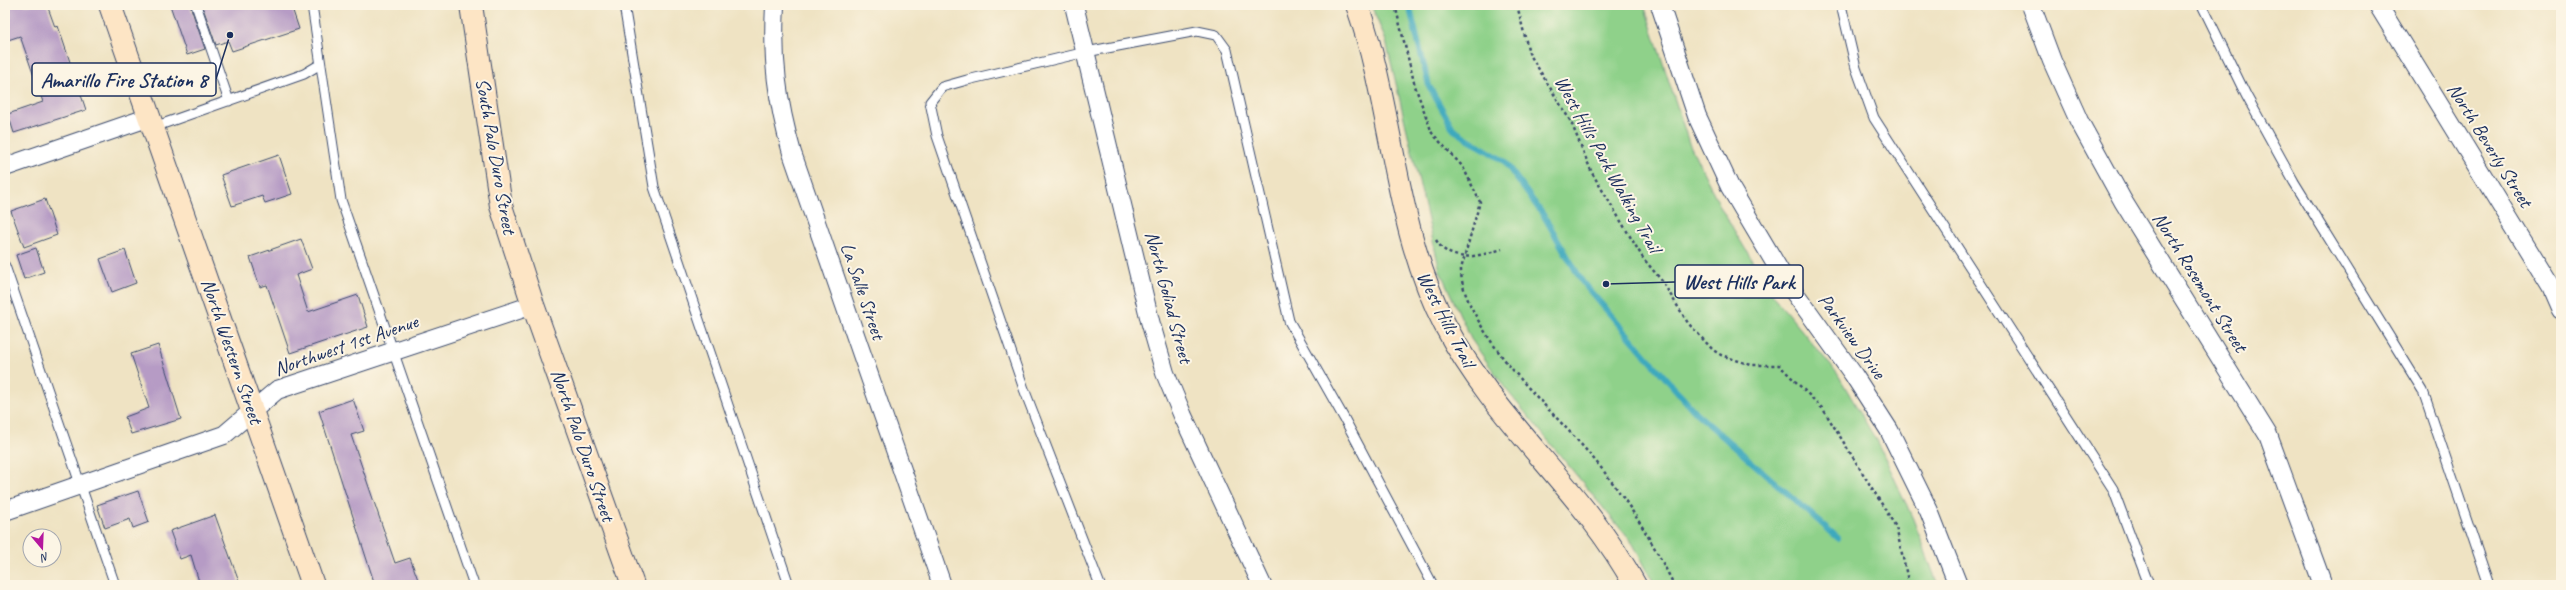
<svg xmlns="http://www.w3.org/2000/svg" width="2566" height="590" viewBox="0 0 2566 590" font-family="Caveat,sans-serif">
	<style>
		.green { fill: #8fd18a; stroke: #558074 }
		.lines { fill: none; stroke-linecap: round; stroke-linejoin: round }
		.stream { stroke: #3da9bd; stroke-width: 6 }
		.building { fill: #b69bc5 }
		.lane-casing { stroke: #3b4a6d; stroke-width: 11 }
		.street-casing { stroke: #3b4a6d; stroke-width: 20 }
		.secondary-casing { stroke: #3b4a6d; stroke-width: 24 }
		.path { stroke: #3b4a6d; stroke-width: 2.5; stroke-dasharray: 3 3; stroke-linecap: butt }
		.lane { stroke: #fff; stroke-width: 9 }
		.street { stroke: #fff; stroke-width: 18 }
		.secondary { stroke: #fde5c5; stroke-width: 22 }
		.labels { text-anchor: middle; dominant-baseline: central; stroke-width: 4; stroke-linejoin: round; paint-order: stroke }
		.street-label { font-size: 20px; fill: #1b2f5e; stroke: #fcf5e5 }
		.leader { fill: none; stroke: #1b2f5e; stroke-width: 1.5 }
		.callout-dot { fill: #1b2f5e; stroke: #fcf5e5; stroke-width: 1.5 }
		.callout { fill: #fcf5e5; stroke: #1b2f5e; stroke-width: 1.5 }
		.callout-label { font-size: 21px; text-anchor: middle; font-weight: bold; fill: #1b2f5e }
	</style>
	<rect width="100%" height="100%" fill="#fcf5e5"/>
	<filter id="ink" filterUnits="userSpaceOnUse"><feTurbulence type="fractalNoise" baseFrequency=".025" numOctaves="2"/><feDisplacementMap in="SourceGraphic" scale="8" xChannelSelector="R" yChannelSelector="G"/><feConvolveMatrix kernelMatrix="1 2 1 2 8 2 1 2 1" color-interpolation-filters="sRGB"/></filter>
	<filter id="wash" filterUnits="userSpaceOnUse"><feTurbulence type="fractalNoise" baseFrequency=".012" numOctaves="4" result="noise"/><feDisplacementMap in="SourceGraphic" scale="16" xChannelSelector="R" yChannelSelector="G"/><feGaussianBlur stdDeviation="0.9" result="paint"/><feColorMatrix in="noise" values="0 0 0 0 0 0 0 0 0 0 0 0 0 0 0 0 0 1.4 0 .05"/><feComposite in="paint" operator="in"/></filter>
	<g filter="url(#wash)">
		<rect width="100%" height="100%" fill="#efe3c3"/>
		<path class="green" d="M1371,5H1644L1689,143L1722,210L1774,297L1837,373L1880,447L1913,519L1938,585H1655L1633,544L1505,388L1471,339L1440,271L1386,41Z"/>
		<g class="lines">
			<path class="stream" d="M1409,5L1429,86L1454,130L1504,161L1544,216L1583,283L1695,412L1838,538"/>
		</g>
		<g id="blocks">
			<path class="building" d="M5,5H47L55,27L58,26L86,110L14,133L8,114L43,102L20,36L5,41Z
				M170,5H190L205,49L187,55Z
				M202,5H291L299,29L232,51L228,41L216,45Z
				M279,155L292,194L265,203L262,196L232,206L221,175Z
				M45,199L57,235L24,247L11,211Z
				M301,239L312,269L296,275L308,312L358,295L368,327L290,353L267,285L260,287L250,257Z
				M36,248L44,272L24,279L16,255Z
				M125,250L136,283L112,292L100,259Z
				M158,345L181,419L131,434L125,417L149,408L131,354Z
				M353,399L364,431L351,435L395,563L410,558L420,585H375L319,411Z
				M138,491L149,522L133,528L130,519L105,528L97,505Z
				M215,515L239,582L228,585H200L191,555L180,559L170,531Z"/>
		</g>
	</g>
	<g filter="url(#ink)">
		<use href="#blocks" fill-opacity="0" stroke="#3b4a6d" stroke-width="1"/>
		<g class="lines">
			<defs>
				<path id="lane" d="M196,5L229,101
					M312,5L341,200L474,585
					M624,5L654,187L789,585
					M1841,5L1856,68L1874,118L2113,489L2149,585
					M2202,5L2246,95L2294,182L2423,391L2489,585
					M154,127L304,74L319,65
					M5,266L115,585
					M1100,585L1024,389L937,136L930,102L942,87L967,80L1086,52L1197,31L1216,35L1227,50L1289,321L1344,418L1433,585"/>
				<path id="street" d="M775,5C772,59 777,101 792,153L942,585
					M1074,5L1150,321L1165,373L1183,416L1262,585
					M1660,5L1697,116L1730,187L1784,278L1853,374L1889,430L1929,511L1958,585
					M2031,5L2052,61L2079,121L2123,201L2268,435L2323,585
					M2378,5L2551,287L2561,310
					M5,167L150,117
					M5,511L224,435L277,390L533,305"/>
				<path id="secondary" d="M110,5L313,585
					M471,5L501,206L533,305L633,585
					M1357,5C1394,110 1393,225 1445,325C1496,423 1582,488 1635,585"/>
			</defs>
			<use href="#lane" class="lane-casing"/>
			<use href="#street" class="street-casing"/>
			<use href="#secondary" class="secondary-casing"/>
			<path class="path" d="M1395,5L1415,86L1432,133L1463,167L1480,202L1461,269C1461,288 1469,303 1478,320C1509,376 1558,415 1598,464C1628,501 1653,542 1674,585
				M1517,5L1529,53L1571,122L1592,173L1643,258L1662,281L1688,323L1713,350L1721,355L1751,365H1779L1823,409L1896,527L1909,585
				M1436,240C1451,265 1479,256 1502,249"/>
			<use href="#lane" class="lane"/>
			<use href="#street" class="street"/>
			<use href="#secondary" class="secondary"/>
		</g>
	</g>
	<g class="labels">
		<g class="street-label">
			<text transform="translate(2490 145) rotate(58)">North Beverly Street</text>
			<text transform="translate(496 156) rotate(80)">South Palo Duro Street</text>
			<text transform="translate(1608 164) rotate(61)">West Hills Park Walking Trail</text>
			<text transform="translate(2200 282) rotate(58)">North Rosemont Street</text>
			<text transform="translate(863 291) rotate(71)">La Salle Street</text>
			<text transform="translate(1169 297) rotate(75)">North Goliad Street</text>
			<text transform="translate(1446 319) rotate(63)">West Hills Trail</text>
			<text transform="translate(1852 336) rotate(54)">Parkview Drive</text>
			<text transform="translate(346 345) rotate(-19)">Northwest 1st Avenue</text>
			<text transform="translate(232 351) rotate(71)">North Western Street</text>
			<text transform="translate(583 445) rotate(71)">North Palo Duro Street</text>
		</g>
	</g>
	<path class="leader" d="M230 35L216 79M1606 284L1675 282"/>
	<g class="callout-dot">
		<circle cx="230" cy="35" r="4"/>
		<circle cx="1606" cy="284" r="4"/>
	</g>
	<g class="callout">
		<rect x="32" y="63" width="184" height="33" rx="4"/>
		<rect x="1675" y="265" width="128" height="33" rx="4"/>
	</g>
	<g class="callout-label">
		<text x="124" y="87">Amarillo Fire Station 8</text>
		<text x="1739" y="289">West Hills Park</text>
	</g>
	<rect width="2566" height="590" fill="none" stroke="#fcf5e5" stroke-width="20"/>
	<g transform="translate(42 548) rotate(161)"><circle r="19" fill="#fcf5e5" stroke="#a2a6af"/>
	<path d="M0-3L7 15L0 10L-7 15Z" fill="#b5179e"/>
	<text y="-6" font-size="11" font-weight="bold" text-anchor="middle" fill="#1b2f5e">N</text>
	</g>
</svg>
